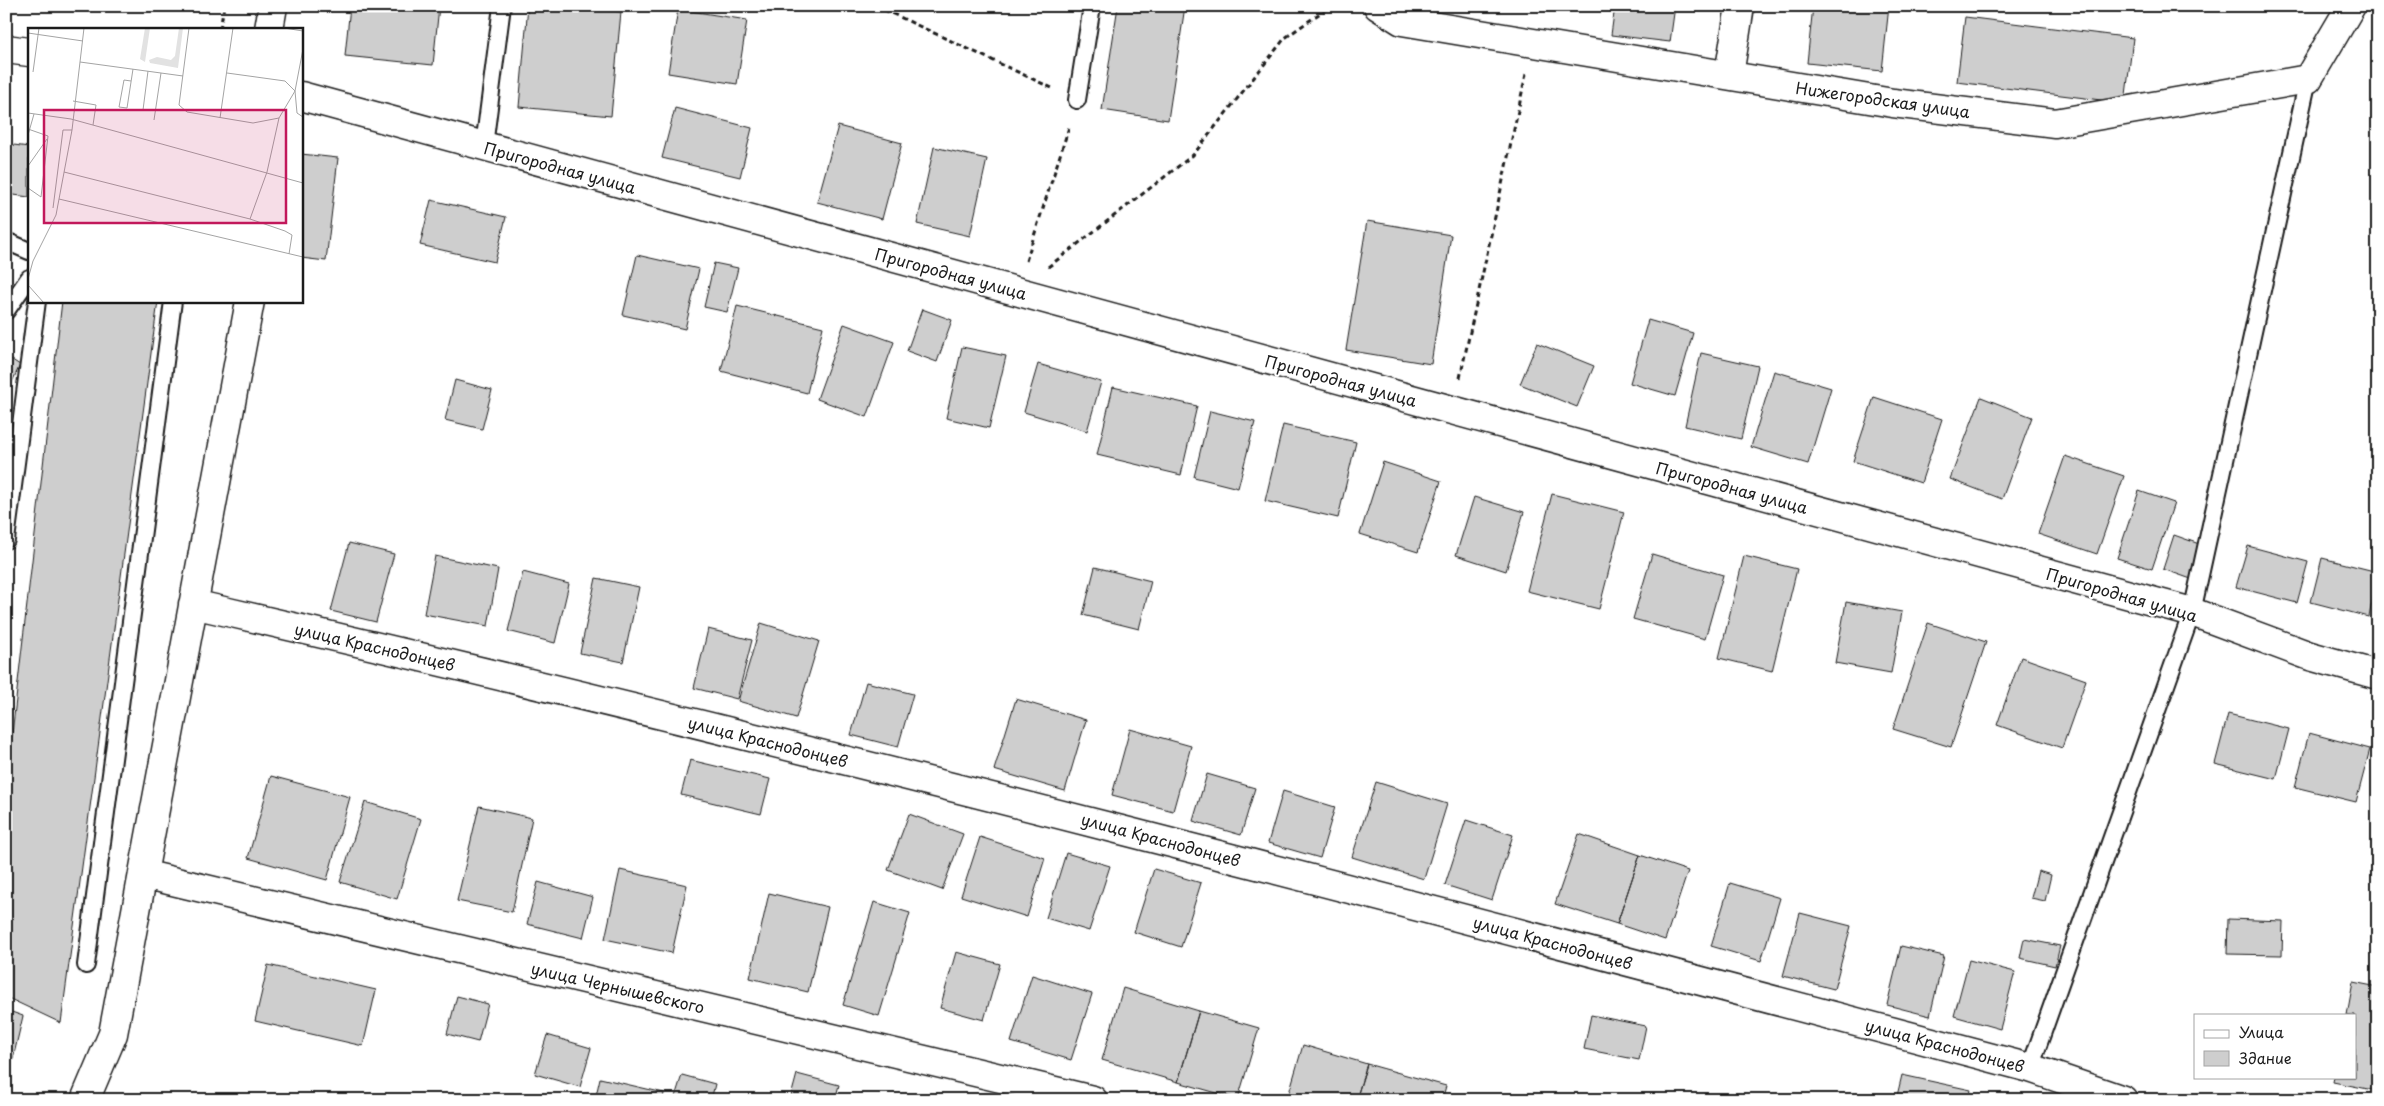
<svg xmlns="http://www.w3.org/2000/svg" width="2384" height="1106" viewBox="0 0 2384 1106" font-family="'Playpen Sans',sans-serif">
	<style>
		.building { fill: #cecece; stroke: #1c1c1c }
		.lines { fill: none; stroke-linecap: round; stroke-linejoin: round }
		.lane-casing { stroke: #1c1c1c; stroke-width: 20 }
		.street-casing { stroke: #1c1c1c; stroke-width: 31 }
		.path { stroke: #1c1c1c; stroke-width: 3; stroke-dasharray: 5 4; stroke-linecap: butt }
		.lane { stroke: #fff; stroke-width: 16 }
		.street { stroke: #fff; stroke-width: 28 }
		.labels { text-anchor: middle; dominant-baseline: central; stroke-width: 4; stroke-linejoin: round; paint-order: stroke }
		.street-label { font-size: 16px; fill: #1c1c1c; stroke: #fff }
		.inset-road { fill: none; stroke: #a4a4a4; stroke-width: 1 }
		.view { fill: #c2185b; fill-opacity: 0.15; stroke: #c2185b; stroke-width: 2.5 }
		.inset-edge { fill: none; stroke: #1c1c1c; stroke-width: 2.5 }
	</style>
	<rect width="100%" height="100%" fill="#fff"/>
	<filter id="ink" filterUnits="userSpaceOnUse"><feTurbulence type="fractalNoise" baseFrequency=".02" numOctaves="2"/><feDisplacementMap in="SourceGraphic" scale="10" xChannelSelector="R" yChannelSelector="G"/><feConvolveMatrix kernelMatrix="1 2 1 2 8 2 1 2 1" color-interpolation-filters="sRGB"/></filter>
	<g filter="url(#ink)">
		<path class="building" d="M350,6H439L433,65L345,56Z
			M528,6H559L621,12L611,116L519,107Z
			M1118,6H1185L1168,120L1102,110Z
			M1615,6H1675L1670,42L1611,35Z
			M1813,6H1889L1882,71L1807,63Z
			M678,9L747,20L737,84L668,73Z
			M1965,17L2133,38L2125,103L1957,82Z
			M675,108L752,128L740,177L662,158Z
			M838,126L902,143L882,219L817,202Z
			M6,144L29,147V197L6,194Z
			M934,147L987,159L970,236L917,224Z
			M301,154L338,158L326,261L301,258Z
			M431,200L506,217L495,262L420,245Z
			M1367,221L1451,235L1431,364L1346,350Z
			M637,255L699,269L685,329L623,315Z
			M714,263L738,268L727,312L704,307Z
			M62,301H158L61,1023L6,997V786Z
			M737,306L823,327L807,393L721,371Z
			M922,309L952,320L937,362L907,351Z
			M1648,320L1693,333L1675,396L1630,383Z
			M844,324L894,342L867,417L817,399Z
			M1537,343L1594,366L1577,407L1520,384Z
			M962,347L1006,356L989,428L946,418Z
			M1701,353L1758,366L1741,439L1685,426Z
			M6,356L20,365L6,395Z
			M1038,364L1101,382L1087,431L1024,412Z
			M1774,371L1831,388L1808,464L1751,447Z
			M455,380L492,390L482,429L445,420Z
			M1113,387L1197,406L1181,475L1097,455Z
			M1874,397L1942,419L1921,483L1853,461Z
			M1981,397L2032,417L2002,499L1950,479Z
			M1210,411L1255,422L1238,488L1194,477Z
			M1283,425L1356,442L1338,518L1265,501Z
			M2065,456L2124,476L2097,554L2038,534Z
			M1383,462L1441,481L1418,552L1360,534Z
			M2139,491L2174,503L2152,569L2117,558Z
			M1552,494L1624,512L1599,609L1527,591Z
			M1474,497L1524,512L1506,571L1456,555Z
			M2174,535L2202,545L2191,579L2163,569Z
			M349,543L394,554L376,622L331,611Z
			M2248,546L2308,562L2297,603L2236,587Z
			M1652,554L1723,575L1705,639L1633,619Z
			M435,556L498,569L488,626L424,614Z
			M1744,556L1797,569L1772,671L1719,658Z
			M2322,558L2378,572L2369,617L2311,602Z
			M1095,567L1151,581L1139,629L1083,615Z
			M523,572L569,584L555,643L508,631Z
			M596,578L639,587L623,662L580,653Z
			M1846,602L1902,612L1891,673L1835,663Z
			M761,623L819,641L796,718L738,701Z
			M1928,623L1986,642L1951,747L1893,729Z
			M708,629L752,640L737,699L694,688Z
			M2021,657L2086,680L2062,748L1997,725Z
			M866,682L913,694L898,747L851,735Z
			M1016,699L1086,720L1065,791L994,770Z
			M2228,714L2289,729L2276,779L2215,764Z
			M1130,729L1191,746L1173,811L1112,795Z
			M2309,733L2370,749L2356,802L2295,787Z
			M690,760L770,779L761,814L681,795Z
			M1207,774L1255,788L1241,835L1193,821Z
			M271,776L350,797L327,880L248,858Z
			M1376,782L1447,804L1424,879L1352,857Z
			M1283,791L1335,807L1320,858L1268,843Z
			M365,802L421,819L397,899L340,882Z
			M479,806L532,818L512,912L457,901Z
			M909,814L963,834L942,890L888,870Z
			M1466,820L1513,835L1492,900L1445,885Z
			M1579,834L1640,855L1617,924L1555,904Z
			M980,837L1045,858L1027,917L961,896Z
			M1066,853L1110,866L1089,931L1046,918Z
			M1640,855L1688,871L1665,940L1617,924Z
			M1154,869L1201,883L1181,947L1134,932Z
			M620,870L687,885L672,953L605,939Z
			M2038,871L2051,875L2045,901L2031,898Z
			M538,882L593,897L583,938L527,924Z
			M1730,883L1780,898L1761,961L1711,946Z
			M769,893L828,907L808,992L750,978Z
			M874,902L910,913L879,1016L843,1005Z
			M1800,913L1851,926L1834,989L1783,976Z
			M2228,919L2283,921L2282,955L2227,954Z
			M2024,939L2060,946L2055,966L2020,958Z
			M1901,946L1944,956L1930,1016L1887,1005Z
			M956,952L1000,964L984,1020L940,1008Z
			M1969,960L2015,972L2000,1029L1954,1016Z
			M268,965L376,990L363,1046L255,1021Z
			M1032,975L1092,994L1071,1060L1011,1042Z
			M2353,982L2378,987V1091L2333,1082L2334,1077H2355V1015H2347Z
			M1123,988L1199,1011L1178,1082L1102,1060Z
			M457,996L488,1004L478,1042L447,1034Z
			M6,1010L23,1016L6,1088Z
			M1199,1011L1259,1028L1238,1099L1178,1082Z
			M1591,1015L1646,1026L1639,1060L1584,1049Z
			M547,1035L591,1048L580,1087L535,1074Z
			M1303,1045L1367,1064L1356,1100H1287Z
			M1367,1064L1446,1086L1442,1100H1356Z
			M797,1074L839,1085L835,1100H790Z
			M682,1075L715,1084L711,1100H674Z
			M1902,1075L1971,1090L1968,1100H1896Z
			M600,1078L664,1093L663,1100H595Z"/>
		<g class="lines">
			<defs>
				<path id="lane" d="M1077,100L1092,6
					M484,146L502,6
					M6,241L29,251
					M6,311L29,278
					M6,540L37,301
					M86,965L173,301
					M2030,1068L2192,612L2308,79"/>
				<path id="street" d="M1378,6L1402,21L1893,103L2055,123L2308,79L2351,6
					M269,29L273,6
					M6,49L29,52
					M1729,75L1740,6
					M301,96L2192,612L2310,656L2378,675
					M193,604C809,745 1420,906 2030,1068L2123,1100
					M143,874L1093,1100
					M85,1100L113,1034L250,301"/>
			</defs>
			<use href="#lane" class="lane-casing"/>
			<use href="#street" class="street-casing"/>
			<path class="path" d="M876,6L1052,88
				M220,29L224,6
				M1026,261L1070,124
				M1048,267L1193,155L1285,38L1330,6
				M1460,378L1526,74"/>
			<use href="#lane" class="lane"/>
			<use href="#street" class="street"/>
		</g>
	</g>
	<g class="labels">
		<g class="street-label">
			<text transform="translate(1883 99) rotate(8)">Нижегородская улица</text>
			<text transform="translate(560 167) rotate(15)">Пригородная улица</text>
			<text transform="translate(951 273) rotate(15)">Пригородная улица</text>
			<text transform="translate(1341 380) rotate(15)">Пригородная улица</text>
			<text transform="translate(1732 487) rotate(15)">Пригородная улица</text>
			<text transform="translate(2122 594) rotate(16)">Пригородная улица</text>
			<text transform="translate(375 646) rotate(13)">улица Краснодонцев</text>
			<text transform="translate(768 741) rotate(14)">улица Краснодонцев</text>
			<text transform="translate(1161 839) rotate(15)">улица Краснодонцев</text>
			<text transform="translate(1553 942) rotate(15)">улица Краснодонцев</text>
			<text transform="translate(618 987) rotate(13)">улица Чернышевского</text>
			<text transform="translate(1945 1045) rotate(15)">улица Краснодонцев</text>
		</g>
	</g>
	<g transform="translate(28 28)">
		<rect width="275" height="275" fill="#fff"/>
		<path d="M117,0H122L117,34L112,31ZM151,0H155L150,40L122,35L121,32L129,29L143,32L147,28Z" fill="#e2e2e2"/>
		<path class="inset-road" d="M161,0L151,77L159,84L225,95L251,90L267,63M256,0L275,3M0,5L55,13M275,21L267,63L269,85L275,89M52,34L155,48M5,44L11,0M199,45L257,53L267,63M103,53L96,52L91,79L99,80L105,41M45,73L68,77L65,97M115,82L120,43M0,85L43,91L275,155M192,90L205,0M126,92L133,45M0,101L20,108L13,169L0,160M0,107L6,86M0,138L19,111M36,144L222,191L257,203L264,207L261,226M31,171L275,229M25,180L35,102H44M222,191L239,144L251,90M0,251L5,233L28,187L44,102L56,0M0,257L16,275"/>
		<path class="view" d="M16,82H258V195H16Z"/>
		<rect width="275" height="275" class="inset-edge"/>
	</g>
	<rect width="2384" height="1106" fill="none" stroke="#fff" stroke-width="25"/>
	<rect x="12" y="12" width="2359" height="1081" fill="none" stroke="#1c1c1c" stroke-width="2" filter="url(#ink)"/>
	<rect x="2194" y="1014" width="162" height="65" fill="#ffffff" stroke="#a4a4a4"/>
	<rect x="2204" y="1030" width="25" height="8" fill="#ffffff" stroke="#a4a4a4"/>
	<text x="2239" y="1038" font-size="15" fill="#1c1c1c">Улица</text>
	<rect x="2204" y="1051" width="25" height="15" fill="#cecece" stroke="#a4a4a4"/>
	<text x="2239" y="1064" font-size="15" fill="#1c1c1c">Здание</text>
</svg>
